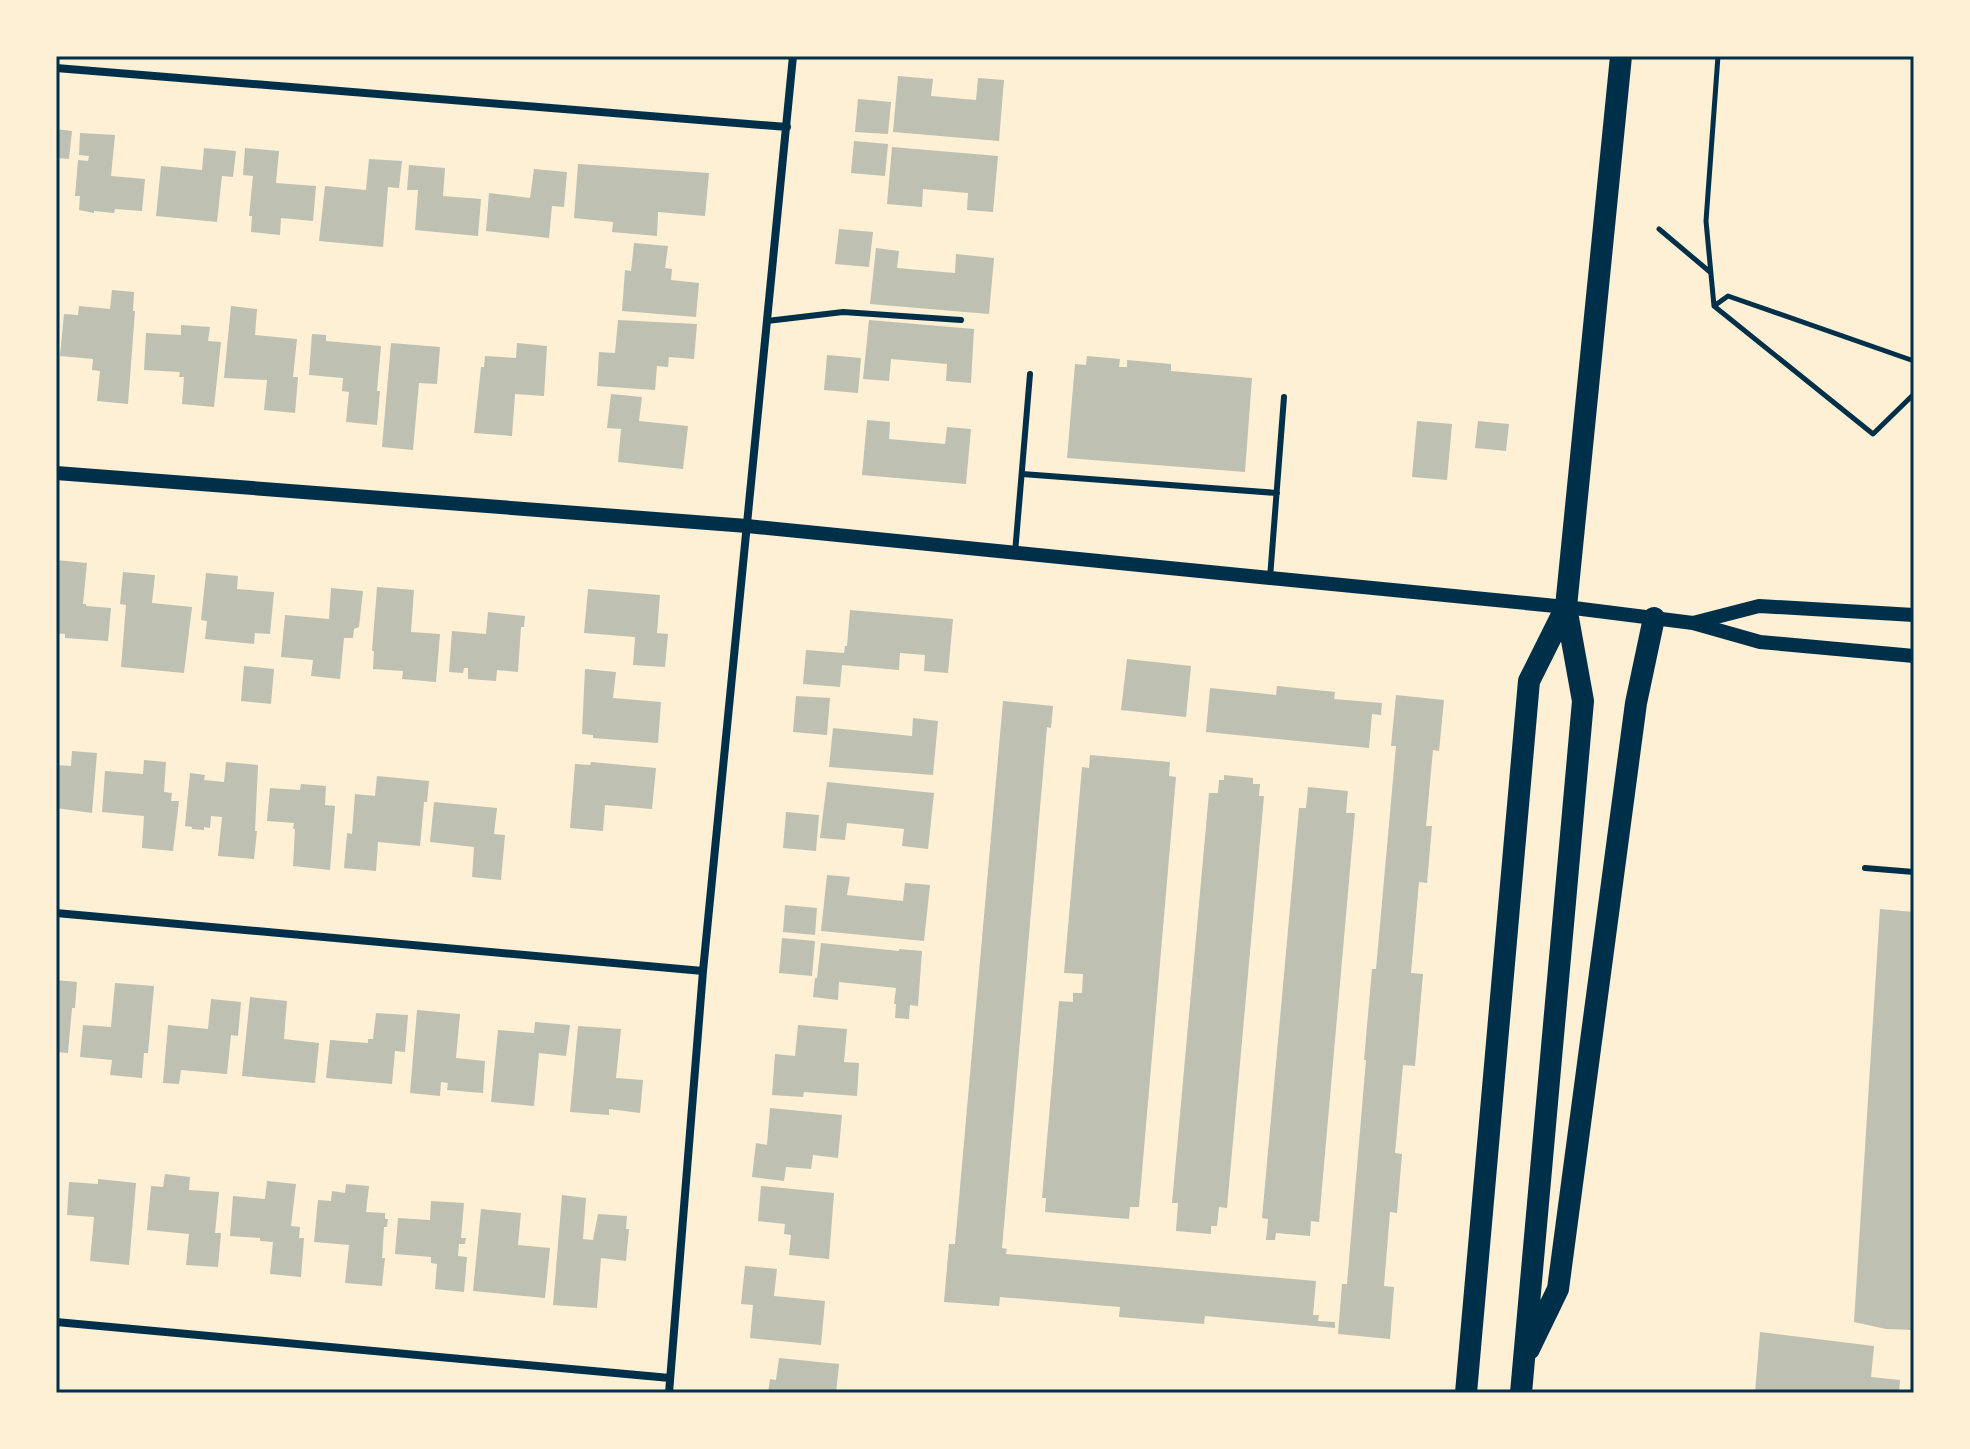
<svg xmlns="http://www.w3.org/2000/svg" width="1970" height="1449" viewBox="0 0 1970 1449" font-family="Montserrat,sans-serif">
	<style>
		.building { fill: #bec0b2 }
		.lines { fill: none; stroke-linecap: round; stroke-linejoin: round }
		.path { stroke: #003049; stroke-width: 5 }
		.service { stroke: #003049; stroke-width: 6 }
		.minor { stroke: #003049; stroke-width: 8 }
		.tertiary { stroke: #003049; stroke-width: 14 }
		.trunk { stroke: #003049; stroke-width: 22 }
		.neatline { fill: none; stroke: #003049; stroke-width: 3 }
	</style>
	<rect width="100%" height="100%" fill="#fdf0d5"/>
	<path class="building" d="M898,76L933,79L931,96L976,100L978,78L1004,80L999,141L893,132Z
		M858,99L891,102L888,134L855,132Z
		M56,129L72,131L69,159L56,158Z
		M80,133L115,135L111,176L145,179L142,211L115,209L114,213L94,211V213L79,210L80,196H75L78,160L88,161L89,156L79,155Z
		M854,141L888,144L885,176L851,173Z
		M892,147L998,156L993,212L967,210L968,193L923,189L922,207L887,204Z
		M204,148L236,151L233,177L222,176L217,222L156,216L161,166L202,170Z
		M245,148L279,151L276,183L316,186L313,221L281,218L280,235L251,232L252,216H249L253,176L243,175Z
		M369,159L402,161L399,188L388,187L383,247L319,241L325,186L366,190Z
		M578,164L709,173L705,216L658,212L657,236L612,232L613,222L574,218Z
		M409,165L445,168L443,196L481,199L478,236L415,230L418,190H407Z
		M534,169L567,172L564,207L552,206L549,238L486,231L489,193L530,198Z
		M839,229L873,232L869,267L835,264Z
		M634,243L668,246L665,268L672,269L671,280L699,283L696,317L622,311L625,270L631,271Z
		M876,248L899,251L897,268L955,273L956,254L994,258L989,314L870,304Z
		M112,290L134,292L133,311H135L128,404L97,401L100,371L92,370L93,359L60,356L64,314L78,315L79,306L110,309Z
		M231,306L257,309L255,335L297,339L293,377H298L295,413L264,410L267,380L224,378Z
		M618,320L697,324L694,359L669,357L668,367L657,366L655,390L597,386L599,352L615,353Z
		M869,320L974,329L971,383L946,381L947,364L891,359L889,381L863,379Z
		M181,325L210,327L208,341L221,342L214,407L182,404L184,377H179L180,372L144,370L146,333L181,335Z
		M312,334L326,335V341L381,346L377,391H380L377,425L346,422L349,392L342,391L343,378L309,375Z
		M391,343L440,347L437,384L419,383L413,450L382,447Z
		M517,343L547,346L544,396L515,394L512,436L474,433L481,367H484L485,356L516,358Z
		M827,355L861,358L858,393L824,390Z
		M1087,356L1120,359L1119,367H1127V360L1171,364V371L1252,378L1245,472L1067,458L1075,364L1086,365Z
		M611,394L642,397L639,421L688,426L683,469L618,462L621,429L607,428Z
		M867,420L890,422L889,439L945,444L947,427L971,429L966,484L862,475Z
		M1417,421L1452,424L1447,480L1412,477Z
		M1478,421L1509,424L1506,451L1475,448Z
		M56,560L87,563L83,604H86V606L111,608L108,641L65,638V634L56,633Z
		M123,572L155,575L152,603L192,607L184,673L121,667L126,605L120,604Z
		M206,573L238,576L237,589L274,592L270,634L255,633L254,644L205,639L207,621L201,620Z
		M377,587L414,590L411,632L440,634L436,682L402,679L403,671L373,669L374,651H372Z
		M331,588L363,591L359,627L354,629L353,638H344L340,679L311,676L313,660L281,657L285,615L329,619Z
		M588,589L660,595L657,633L668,634L665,667L633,665L635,637L584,633Z
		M850,610L953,619L948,673L924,671L925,655L900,653L899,670L842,665L840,687L803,684L806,650L844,653L845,646H847Z
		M488,612L525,616L524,627H521L518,672L497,670L496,681L468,679V668H464L463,673L449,672L452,631L486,634Z
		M1127,659L1191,666L1186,717L1121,710Z
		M244,666L274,669L271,704L241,701Z
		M585,669L616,672L613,698L661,702L658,743L593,738V735L582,734Z
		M1277,686L1335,692L1334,699L1382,703L1381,715L1372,714L1369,748L1206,732L1210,688L1276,695Z
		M1396,695L1444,700L1439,751L1433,750L1426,826H1432L1427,883L1419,882L1411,973L1423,974L1415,1066L1403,1065L1395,1153L1402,1154L1397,1213L1390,1212L1384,1286L1394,1287L1390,1339L1338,1334L1342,1284H1347L1366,1060H1364L1372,969H1376L1396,746H1391Z
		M796,696L830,698L827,735L793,732Z
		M1003,701L1053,706L1051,728L1047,727L1002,1248L1007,1249L1006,1254L1316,1281L1313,1315H1319L1318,1321L1335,1322V1328L1205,1316L1204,1324L1119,1317L1120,1307L1000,1297L999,1306L944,1302L949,1244H955Z
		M913,718L938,721L933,775L829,767L833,728L912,736Z
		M72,751L97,753L92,813L56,808V765L71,766Z
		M1090,755L1170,762L1169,776L1176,777L1139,1207H1130L1129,1219L1045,1212L1046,1198H1042L1059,1001L1073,1002V993H1082L1083,974L1064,973L1082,767L1089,768Z
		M144,760L166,762L164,792L172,793L171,801H179L173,851L142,848L144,816L102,812L105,771L143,774Z
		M226,762L258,765L255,831H257L254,859L218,856L222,817L211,816L210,828L204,827V830L192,829V827L185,826L190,773L205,775L204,780L224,782Z
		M591,762L656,768L652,809L605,805L603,831L570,828L575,764L590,765Z
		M1224,775L1253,778V784H1260L1259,796H1264L1227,1208L1219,1207L1217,1226H1211V1234L1176,1231L1178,1203H1172L1209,793H1218L1219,780H1224Z
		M377,776L429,781L427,802H424L420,846L378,842L376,871L344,868L347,833L352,834L355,794L375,796Z
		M827,782L934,793L928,849L902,846L904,829L847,823L845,840L820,838Z
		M301,784L326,786L325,805L335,806L330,870L293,866L295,829H293L294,823L267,821L270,788L300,790Z
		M1308,787L1348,791L1346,813H1355L1319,1222L1311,1221L1310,1236L1276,1233L1275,1240H1266L1268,1219L1262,1218L1299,808H1306Z
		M434,802L497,808L494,834L505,835L501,880L472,877L474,847L430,842Z
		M786,812L819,815L816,851L783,848Z
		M827,875L850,877L847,895L903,901L905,883L930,885L924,941L821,931Z
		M785,905L817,908L815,935L783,932Z
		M1880,909L1914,912V1330L1886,1329L1854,1322Z
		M782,938L815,941L812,976L779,973Z
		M821,943L899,951V949L922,951L918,1006L910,1005L909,1019L895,1018L896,1004H894L896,988L839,982L838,1000L813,997L815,978H817Z
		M56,980L77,982L75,1008H72L68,1053L56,1052Z
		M115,983L154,986L148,1053H144L142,1078L110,1075L112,1060L80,1057L83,1025L111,1027Z
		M250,997L287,1001L284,1039L319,1043L315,1083L242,1076Z
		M211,999L241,1002L238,1036L231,1035L227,1074L181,1070L179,1084L163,1083L168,1025L208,1029Z
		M417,1010L460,1014L456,1058L485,1061L483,1093L447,1090L448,1083L441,1082L440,1096L410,1093Z
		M376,1013L408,1015L405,1052L395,1051L392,1084L326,1078L330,1040L368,1043V1039H373Z
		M535,1022L570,1025L566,1056L539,1053L534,1106L491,1102L498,1030L534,1033Z
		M798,1025L847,1029L844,1062L859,1063L857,1096L804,1092L803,1097L772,1095L775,1054L795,1056Z
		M578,1026L621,1029L616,1078L643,1080L640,1113L609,1109V1115L570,1112Z
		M770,1108L842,1115L838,1158L813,1155L811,1169L786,1167L784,1181L752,1177L756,1143L767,1145Z
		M165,1174L190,1177L189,1190L219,1192L215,1233H221L218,1267L186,1265L189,1234L147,1230L151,1186L163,1187Z
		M98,1179L136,1183L129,1265L90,1261L94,1217L67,1215L69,1182L98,1184Z
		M267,1181L296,1184L291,1226L300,1227L299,1238H304L301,1277L270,1274L273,1242L260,1241V1238L230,1236L233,1196L265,1199Z
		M346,1184L369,1186L366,1212L385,1213V1219H388L387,1227H384L383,1243L382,1258H385L382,1286L345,1283L349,1245L314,1242L318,1200L331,1201L332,1191L345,1193Z
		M761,1186L834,1193L829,1259L789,1255L791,1235L784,1234L785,1224L758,1221Z
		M562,1195L586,1198L583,1239L593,1240L598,1214L627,1216L626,1229H629L626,1261L601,1258L597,1308L553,1305Z
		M431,1201L464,1203L461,1238H466L465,1244H459L458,1256L467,1257L464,1292L435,1289L437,1264L431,1263V1257L395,1254L398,1218L430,1220Z
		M481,1209L521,1213L518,1245L550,1248L545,1298L473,1291Z
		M745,1266L777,1269L774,1296L825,1301L821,1345L750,1338L753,1305L741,1304Z
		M1760,1332L1874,1346L1871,1377L1900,1380L1899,1393H1755Z
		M779,1358L839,1364L836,1393H768L770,1379L776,1380Z"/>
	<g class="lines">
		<path class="path" d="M1659,229L1710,272
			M1714,306L1706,221L1718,56
			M1914,361L1728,296L1714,306L1873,434L1914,394"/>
		<path class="service" d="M767,321L843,312L961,320
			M1022,474L1277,493
			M1015,553L1030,374
			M1270,578L1284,397
			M1865,868L1914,872"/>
		<path class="minor" d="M56,68L787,127
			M56,913L703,971
			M56,1322L670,1378
			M669,1393L703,971L793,56"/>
		<path class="tertiary" d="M56,473L747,526L1270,578L1566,607L1693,623L1760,642L1914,656
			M1693,623L1759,606L1914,615"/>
		<path class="trunk" d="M1529,1349L1558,1289L1636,703L1654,618
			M1466,1393L1529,681L1566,607
			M1521,1393L1583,701L1566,607L1621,56"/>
	</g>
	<rect width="1970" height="1449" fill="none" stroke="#fdf0d5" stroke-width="116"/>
	<rect x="58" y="58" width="1854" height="1333" class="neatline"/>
</svg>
